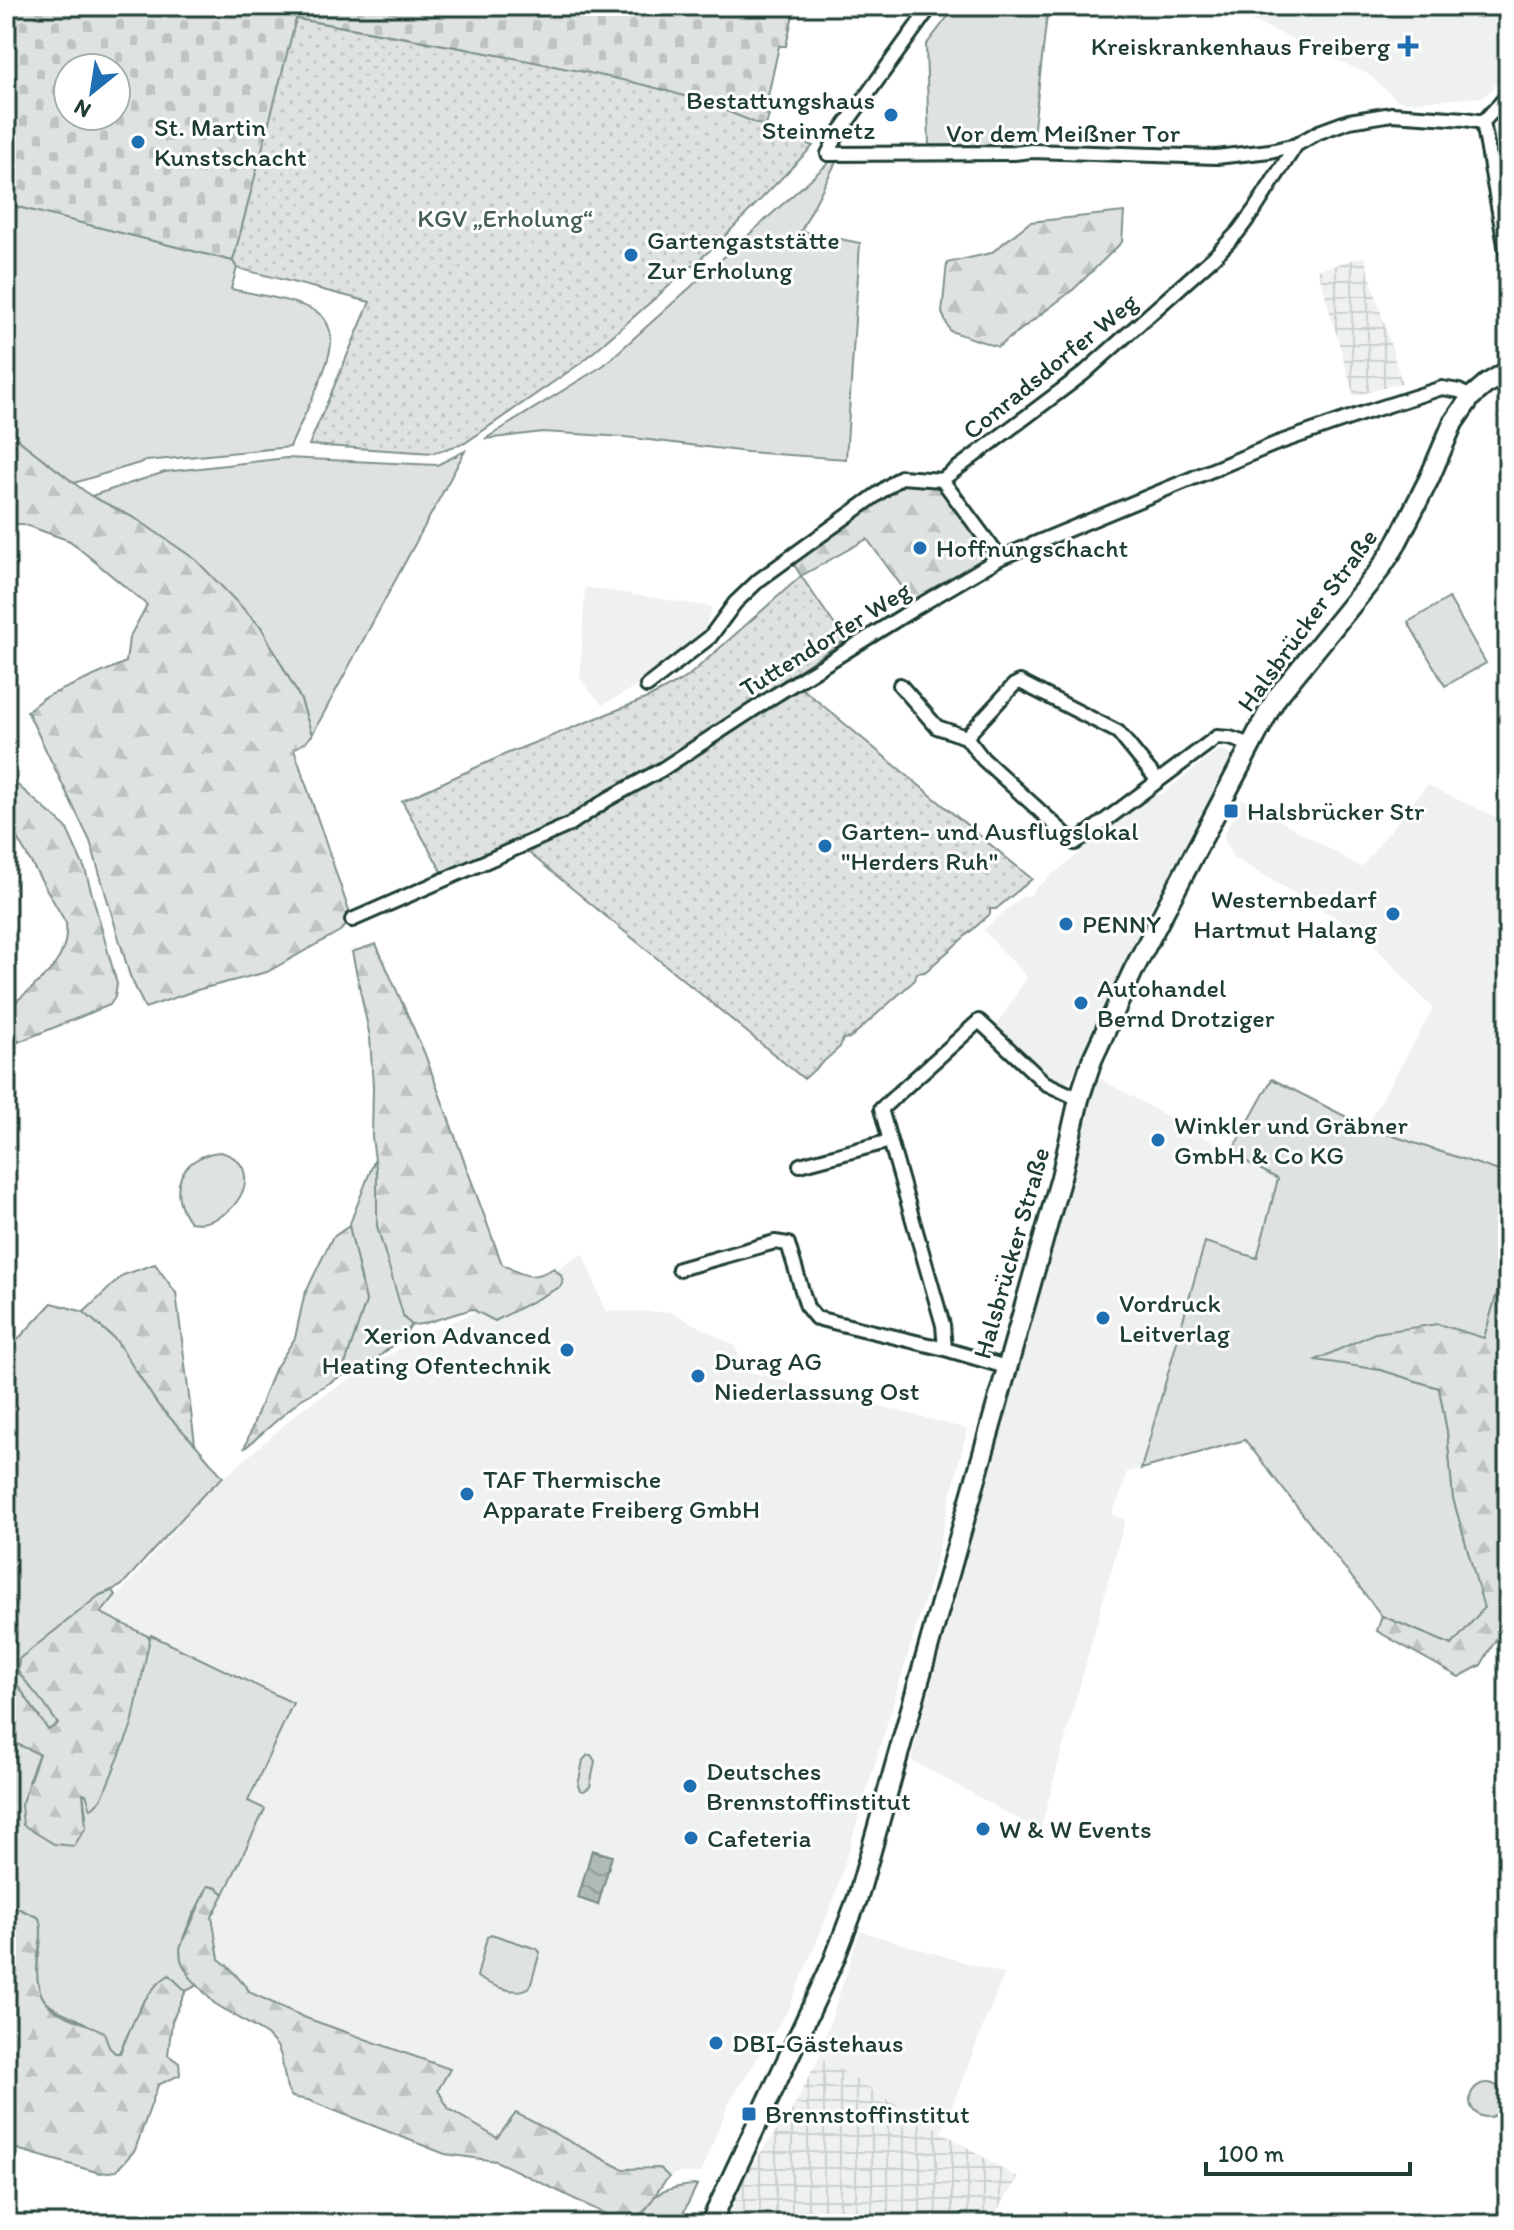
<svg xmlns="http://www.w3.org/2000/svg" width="1514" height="2230" viewBox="0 0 1514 2230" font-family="Itim,sans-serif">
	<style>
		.built { fill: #eef1f0 }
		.industrial { fill: url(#industrial-grid) }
		.grass { fill: #dee3e2; stroke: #7e908b; stroke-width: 2 }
		.forest { fill: url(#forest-firs); stroke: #7e908b; stroke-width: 2 }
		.cemetery { fill: url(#cemetery-stones); stroke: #7e908b; stroke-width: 2; fill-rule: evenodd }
		.park { fill: url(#park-dots); stroke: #7e908b; stroke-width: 2 }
		.water { fill: url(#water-waves); stroke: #758883; stroke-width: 2 }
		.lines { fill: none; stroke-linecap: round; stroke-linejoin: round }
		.street-casing { stroke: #1f3d34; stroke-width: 18 }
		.secondary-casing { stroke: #1f3d34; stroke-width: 24 }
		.street { stroke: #fff; stroke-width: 12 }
		.secondary { stroke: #fff; stroke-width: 18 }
		.poi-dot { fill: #1f6fb2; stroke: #fff; stroke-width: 3 }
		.labels { text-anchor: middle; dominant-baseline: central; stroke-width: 6; stroke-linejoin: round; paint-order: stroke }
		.poi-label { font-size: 26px; fill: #1f3d34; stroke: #fff; text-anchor: start }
		.street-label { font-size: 26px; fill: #1f3d34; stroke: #fff }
		.park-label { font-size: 26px; fill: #455e57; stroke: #fff }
	</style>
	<defs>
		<pattern id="industrial-grid" width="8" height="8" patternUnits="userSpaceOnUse" patternTransform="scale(2)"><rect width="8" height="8" fill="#eef1f0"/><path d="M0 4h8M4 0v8" fill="none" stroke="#ccd0ce"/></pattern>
		<pattern id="forest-firs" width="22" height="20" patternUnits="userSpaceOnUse" patternTransform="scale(2)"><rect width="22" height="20" fill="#dee3e2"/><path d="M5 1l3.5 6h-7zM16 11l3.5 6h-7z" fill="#bec4c2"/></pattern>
		<pattern id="cemetery-stones" width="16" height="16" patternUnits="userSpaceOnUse" patternTransform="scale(2)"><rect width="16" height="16" fill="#dee3e2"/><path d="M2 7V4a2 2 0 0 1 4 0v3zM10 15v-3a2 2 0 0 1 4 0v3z" fill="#bec4c2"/></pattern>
		<pattern id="park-dots" width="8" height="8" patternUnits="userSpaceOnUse" patternTransform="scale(2)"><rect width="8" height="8" fill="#dee3e2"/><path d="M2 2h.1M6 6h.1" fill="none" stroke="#bec4c2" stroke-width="1.8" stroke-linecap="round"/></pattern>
		<pattern id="water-waves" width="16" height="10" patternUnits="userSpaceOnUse" patternTransform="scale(2)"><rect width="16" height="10" fill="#afbab7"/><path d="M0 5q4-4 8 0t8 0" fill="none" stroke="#8e9896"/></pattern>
	</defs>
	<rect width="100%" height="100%" fill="#fff"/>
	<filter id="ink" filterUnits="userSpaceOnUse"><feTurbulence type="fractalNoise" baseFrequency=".0125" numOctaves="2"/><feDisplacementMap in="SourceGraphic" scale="16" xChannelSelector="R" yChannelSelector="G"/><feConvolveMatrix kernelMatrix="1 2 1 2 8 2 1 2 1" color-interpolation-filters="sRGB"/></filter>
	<g filter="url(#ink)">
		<path class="built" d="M1182,6H1508V72L1484,97L1404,102L1397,100L1368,74L1253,21Z
			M585,587L712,607L701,639L643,683L602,705L580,679Z
			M1217,751H1226L1230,754L1229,768L1183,858L1151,907L1069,1082L1066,1085L1059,1086L996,1026L1027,977L983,930L1023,896H1030L1037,887L1080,853L1098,834L1156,794L1161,795Z
			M1427,785L1508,823V1174L1366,1127L1433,1009L1364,934L1233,857L1226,844L1224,834L1242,799L1361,867Z
			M1097,1077L1279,1179L1257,1259L1205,1242L1141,1469L1127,1472L1120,1496L1111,1514L1125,1520L1040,1831L911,1760Z
			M583,1254L605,1311L671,1312L735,1346L746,1371L967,1429L932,1575L832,1905L789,2008L728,2105L701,2173H677L669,2177L660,2168L622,2169L548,2129L497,2138L449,2109L438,2090L449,2068L306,2018L251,1993L229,1967L219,1959L212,1917L265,1809L248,1801L292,1703L103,1613L204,1496L303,1408L425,1333L500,1302Z
			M860,1931L1004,1974L942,2131L819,2057Z"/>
		<path class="industrial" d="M1364,256L1402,383L1354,396L1318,270Z
			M819,2057L1018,2178L989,2224H720L752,2164L791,2112Z"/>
		<path class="grass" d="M956,6H1048L1032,145H929L926,45Z
			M839,156L801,231L860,243L846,459L747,452L625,437L543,432L485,439L604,365L833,159Z
			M6,204L233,261L237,268L231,289C253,294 305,301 321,315C328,322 332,333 331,343C330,367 300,423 290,447L146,461L74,483L21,442L6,423Z
			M465,451L312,735L301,700L261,627L195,560L138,520L91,496L165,472L286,458L437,465Z
			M1449,598L1486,663L1445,686L1408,622Z
			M1272,1079L1366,1127L1508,1174V1255L1484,1338L1317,1359L1381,1370L1439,1388L1447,1431L1453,1498L1485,1608L1452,1645L1382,1616L1245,1440L1141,1469L1205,1242L1257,1258L1278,1179L1231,1153Z
			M220,1152C272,1165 234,1230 190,1222C166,1191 180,1156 220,1152Z
			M375,1159L398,1292L404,1318L412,1325C396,1344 365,1372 341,1376L366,1301L349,1226Z
			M52,1303L84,1312L116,1340L158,1405L195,1444L223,1477L203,1495L121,1586L100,1595L45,1705L58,1724L48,1730L6,1668V1352Z
			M151,1635L293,1703L248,1801L265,1809L224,1894L217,1888L208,1886C200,1903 177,1940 181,1958C183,1968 191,1977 198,1985L186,1991L169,1975L143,2002L119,2053H114C106,2044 98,2033 89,2026C70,2011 44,2013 38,1986C33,1963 46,1940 39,1918L6,1903V1769C13,1758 12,1752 8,1740L39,1753L28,1782L86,1816L83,1793L86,1794Z
			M588,1755H591L595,1761L590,1787L584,1791L580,1790L578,1786L583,1760Z
			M491,1934L537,1949L540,1952L530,1987C516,1997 490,1985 477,1977L487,1937Z
			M1470 2100a17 17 0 1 1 34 0a17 17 0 1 1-34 0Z
			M694,2185H697L678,2224L624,2223C650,2215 641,2205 657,2195C667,2188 682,2186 694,2185Z"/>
		<path class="forest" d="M1124,212L1122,242L1074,289L998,347L950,331L942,313L947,263L991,253L1030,222Z
			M6,423L21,442L74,483L91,496L138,520L196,560L261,627L301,700L312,735L306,742L294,749L352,920L340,931L267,972L197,990L145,1008L130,976L90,841L27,711L43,698L126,662L129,638L147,605L70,541L23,524H6Z
			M901,477L942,480L1000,558L917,607L867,539L801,576L790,558Z
			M6,775L66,827L85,869L117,984L115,997L110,1005L18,1042L11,1006C38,982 70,963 66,923L6,819Z
			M376,944L424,1052L502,1264C523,1276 532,1281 554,1268L561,1275L563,1282L560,1287L495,1321L472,1309L422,1324L412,1325L404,1318L377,1226V1175L372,1137L373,1087L370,1037L352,952Z
			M349,1226L366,1301L341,1376L300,1400L244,1449L273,1372L295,1338L304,1296L332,1238Z
			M1508,1255V1619L1481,1665L1459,1677L1377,1631L1382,1616L1452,1645L1484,1608L1453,1498L1447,1431L1439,1388L1381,1370L1316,1360L1375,1333L1438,1324L1484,1338Z
			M155,1264L176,1293L195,1444L158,1405L116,1340L84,1312L123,1275Z
			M112,1591L116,1595L101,1613L150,1637L132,1725L102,1798L91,1809L86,1794L83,1793L86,1827L74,1846L54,1844L23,1825L21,1805L39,1754L6,1739V1668L48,1730L58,1724L45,1705L18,1672L19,1659L100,1595Z
			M208,1886L217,1888L224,1894L212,1917L219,1959L229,1967L251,1993L306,2018L450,2069L438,2090L449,2109L497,2138L516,2113L622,2169L660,2168L669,2177C650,2196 652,2214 624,2223L496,2161L445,2154L308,2100L292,2097L287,2089L281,2056L277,2046L267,2035L214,2003L190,1977L181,1960L180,1948Z
			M6,1903L39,1918C43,1931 40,1943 38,1956C31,2014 60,2011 104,2032L109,2047L115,2053H120C132,2026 142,1992 169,1975L186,1991L172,2021L168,2055L179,2063L180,2075L158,2085L135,2150L116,2171L100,2173L6,2146Z"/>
		<path class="cemetery" d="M6,6H795L786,46H779L764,114L769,115L765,129C691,93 617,79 537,63C457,47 377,32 297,19L233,261L6,204ZM68,68H116V116H68Z"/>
		<path class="park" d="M296,19C379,33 462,48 544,64C592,74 640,82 687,97C730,110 771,131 813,146L716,245L581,363L465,443L433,453L309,445L370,302L237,268L233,261Z
			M801,576L845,640L605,798L490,858L445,877L402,801L506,754L650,697L686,678Z
			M798,685L1032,879L996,909H990V914L925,972L917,973L915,980L850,1038L843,1039L840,1047L804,1079L524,849L609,801L666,774Z"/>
		<path class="water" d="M592,1850L612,1856L598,1905L578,1898Z"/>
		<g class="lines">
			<defs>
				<path id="street" d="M931,6L837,136L828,154L1014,153L1031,151L1216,157L1270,151L1296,145
					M1508,95L1483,122L1508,262
					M942,480L1000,558
					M900,685L937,727L966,737L983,759L1075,843L1217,737L1230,738L1251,745
					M647,686L710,637L735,603L759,580L901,477L942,480L1083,374L1214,257L1238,232L1255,209L1296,145L1319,132L1349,121L1392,114L1465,119L1483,122
					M966,737L1014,685L1020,682L1118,732L1158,781
					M352,920L569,825L608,799L661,770L777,694L917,607L1000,558L1275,444L1361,414L1442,388L1459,391L1471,397
					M800,1165L890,1141
					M679,1269L775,1242L788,1244L807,1307L816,1318L945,1349L1006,1367
					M945,1349L943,1325L881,1109L979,1021L1045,1083L1079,1099"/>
				<path id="secondary" d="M710,2224L834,1960L858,1897L1061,1177L1079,1099L1092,1060L1133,971L1270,709L1277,697L1379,571L1394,548L1429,479L1453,423L1471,397L1485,385L1508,371"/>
			</defs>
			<use href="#street" class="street-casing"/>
			<use href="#secondary" class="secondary-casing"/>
			<use href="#street" class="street"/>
			<use href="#secondary" class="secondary"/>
		</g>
	</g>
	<g class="poi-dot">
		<path d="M1404 34h8v8h8v8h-8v8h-8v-8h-8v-8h8z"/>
		<circle cx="891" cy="115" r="8"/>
		<circle cx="138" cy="142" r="8"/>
		<circle cx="631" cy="255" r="8"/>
		<circle cx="920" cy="548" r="8"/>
		<rect x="1223" y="803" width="16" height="16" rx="4"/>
		<circle cx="825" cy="846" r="8"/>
		<circle cx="1393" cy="914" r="8"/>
		<circle cx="1066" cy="924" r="8"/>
		<circle cx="1081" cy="1003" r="8"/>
		<circle cx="1158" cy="1140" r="8"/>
		<circle cx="1103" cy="1318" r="8"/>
		<circle cx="567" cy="1350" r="8"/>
		<circle cx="698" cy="1376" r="8"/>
		<circle cx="467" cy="1494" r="8"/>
		<circle cx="690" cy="1786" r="8"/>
		<circle cx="983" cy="1829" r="8"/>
		<circle cx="691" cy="1838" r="8"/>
		<circle cx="716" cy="2043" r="8"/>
		<rect x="741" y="2106" width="16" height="16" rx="4"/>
	</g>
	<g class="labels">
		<g class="poi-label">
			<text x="1390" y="46" text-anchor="end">Kreiskrankenhaus Freiberg</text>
			<text x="875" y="100" text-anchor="end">Bestattungshaus<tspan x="875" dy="30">Steinmetz</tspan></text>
			<text x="154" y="127">St. Martin<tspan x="154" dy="30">Kunstschacht</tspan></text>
			<text x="647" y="240">Gartengaststätte<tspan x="647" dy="30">Zur Erholung</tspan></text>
			<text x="936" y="548">Hoffnungschacht</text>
			<text x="1247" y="811">Halsbrücker Str</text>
			<text x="841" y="831">Garten- und Ausflugslokal<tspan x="841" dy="30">"Herders Ruh"</tspan></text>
			<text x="1377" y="899" text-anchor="end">Westernbedarf<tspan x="1377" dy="30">Hartmut Halang</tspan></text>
			<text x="1082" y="924">PENNY</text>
			<text x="1097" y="988">Autohandel<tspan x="1097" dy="30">Bernd Drotziger</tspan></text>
			<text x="1174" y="1125">Winkler und Gräbner<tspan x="1174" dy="30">GmbH &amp; Co KG</tspan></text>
			<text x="1119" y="1303">Vordruck<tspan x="1119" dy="30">Leitverlag</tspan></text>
			<text x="551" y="1335" text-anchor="end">Xerion Advanced<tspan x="551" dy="30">Heating Ofentechnik</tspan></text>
			<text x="714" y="1361">Durag AG<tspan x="714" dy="30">Niederlassung Ost</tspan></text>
			<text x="483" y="1479">TAF Thermische<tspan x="483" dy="30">Apparate Freiberg GmbH</tspan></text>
			<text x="706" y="1771">Deutsches<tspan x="706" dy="30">Brennstoffinstitut</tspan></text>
			<text x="999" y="1829">W &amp; W Events</text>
			<text x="707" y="1838">Cafeteria</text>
			<text x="732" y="2043">DBI-Gästehaus</text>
			<text x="765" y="2114">Brennstoffinstitut</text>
		</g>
		<g class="street-label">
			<text x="1063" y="133">Vor dem Meißner Tor</text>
			<text transform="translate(1050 366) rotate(-39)">Conradsdorfer Weg</text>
			<text transform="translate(1307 620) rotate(-54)">Halsbrücker Straße</text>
			<text transform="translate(825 639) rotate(-32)">Tuttendorfer Weg</text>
			<text transform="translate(1011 1253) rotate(-74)">Halsbrücker Straße</text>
		</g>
		<g class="park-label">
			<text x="505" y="218">KGV „Erholung“</text>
		</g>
	</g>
	<rect width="1514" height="2230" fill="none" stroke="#fff" stroke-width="32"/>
	<rect x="16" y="16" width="1482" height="2198" fill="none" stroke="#1f3d34" stroke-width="3" filter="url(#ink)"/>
	<g transform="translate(92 92) rotate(210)"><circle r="38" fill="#ffffff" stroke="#a5b1ae" stroke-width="2"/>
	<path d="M0-6L14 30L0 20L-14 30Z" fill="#1f6fb2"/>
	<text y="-12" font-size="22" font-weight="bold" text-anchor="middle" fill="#1f3d34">N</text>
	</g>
	<path d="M1206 2162v12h204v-12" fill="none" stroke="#1f3d34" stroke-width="4"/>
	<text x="1218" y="2162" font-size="24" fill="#1f3d34" stroke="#ffffff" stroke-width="6" paint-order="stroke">100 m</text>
</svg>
